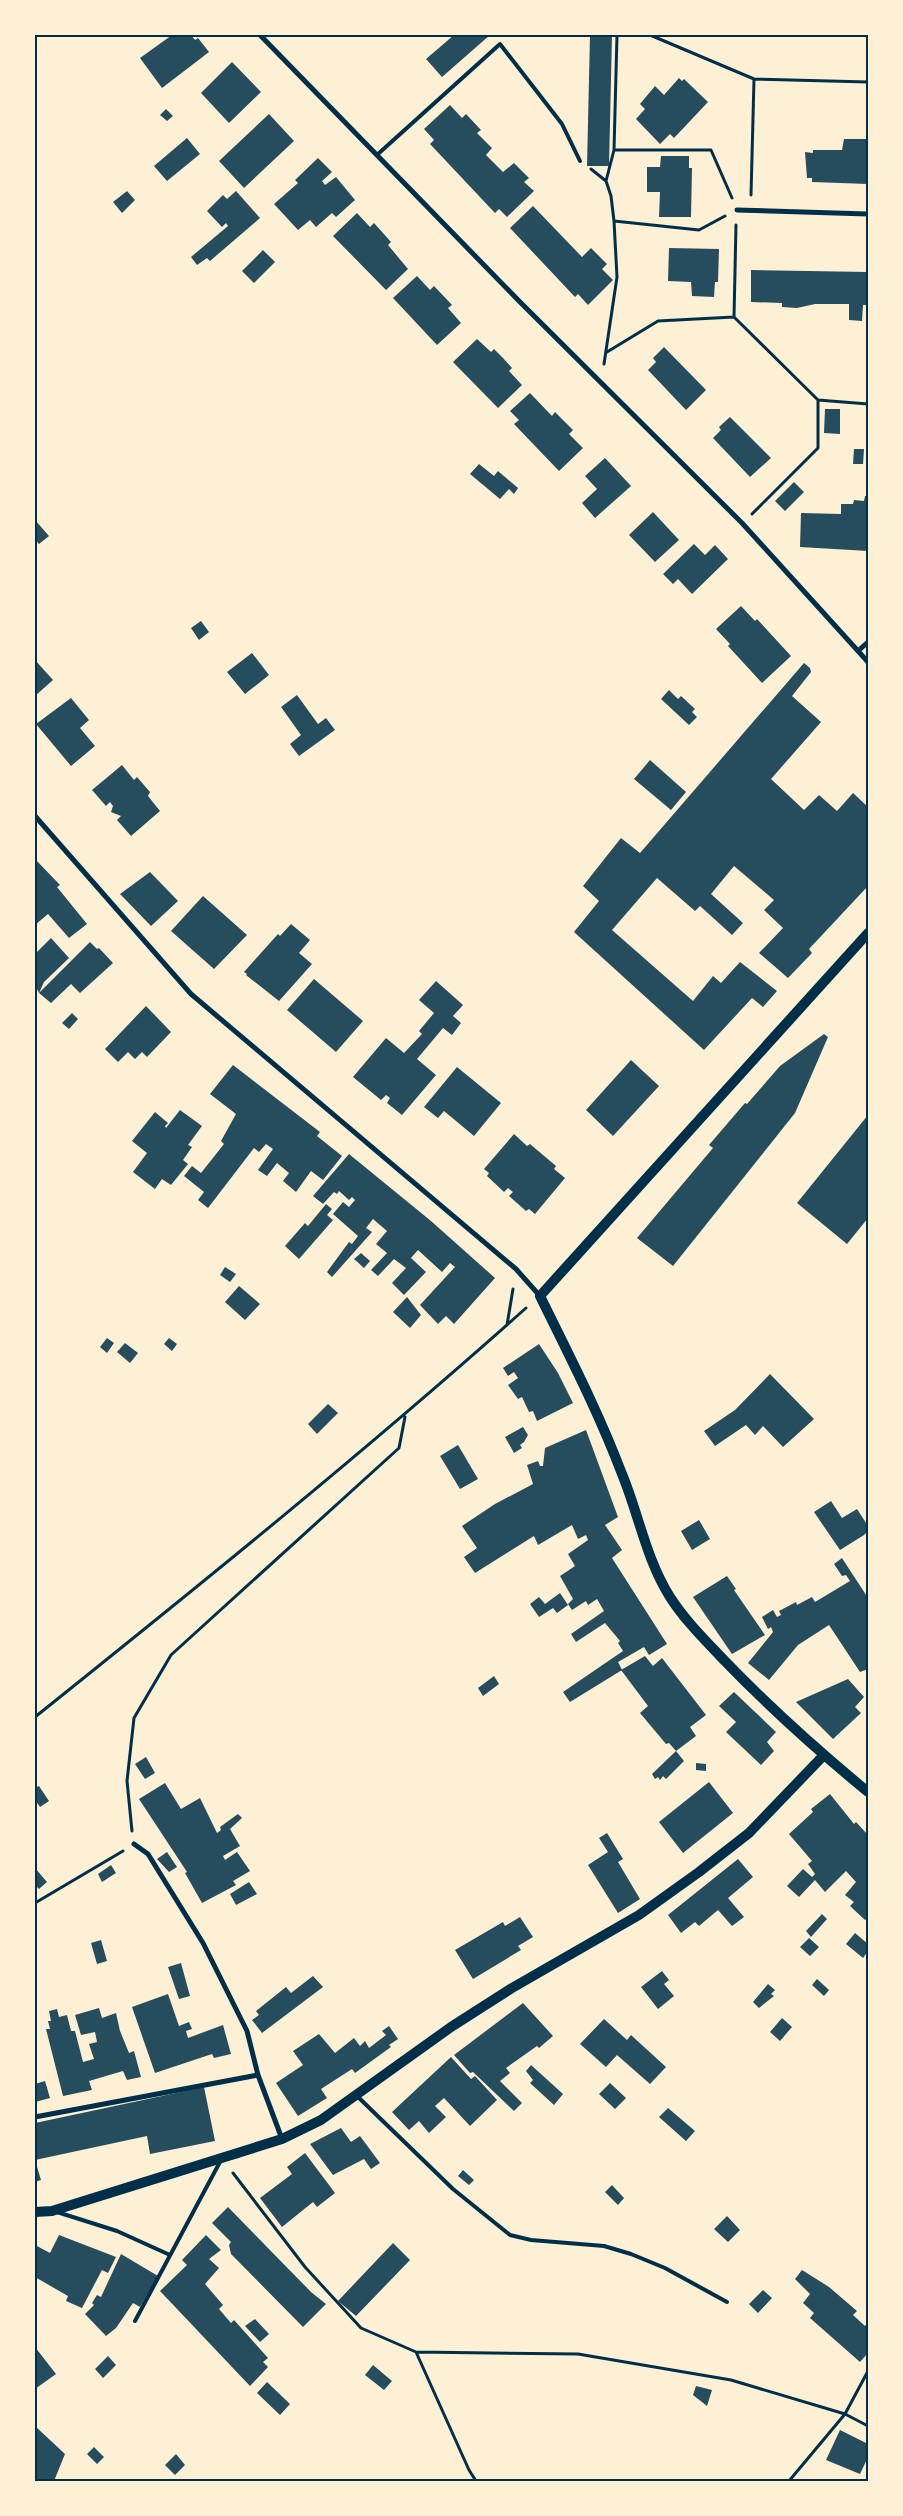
<svg xmlns="http://www.w3.org/2000/svg" width="903" height="2516" viewBox="0 0 903 2516" font-family="Mulish,sans-serif">
	<style>
		.building { fill: #264d5e }
		.lines { fill: none; stroke-linecap: round; stroke-linejoin: round }
		.path { stroke: #003049; stroke-width: 3 }
		.service { stroke: #003049; stroke-width: 4 }
		.minor { stroke: #003049; stroke-width: 5 }
		.secondary { stroke: #003049; stroke-width: 10 }
		.neatline { fill: none; stroke: #003049; stroke-width: 2 }
	</style>
	<rect width="100%" height="100%" fill="#fdf0d5"/>
	<path class="building" d="M172,35H191L195,40L198,38L209,52L162,88L140,58Z
		M454,35H490L442,77L426,59Z
		M590,35H612L609,166H587Z
		M232,62L261,92L229,123L201,93Z
		M679,78L682,81L684,79L708,102L674,138L670,134L660,144L636,119L645,109L640,104L655,86L664,95Z
		M450,105L462,118L466,114L481,130L477,133L492,148L486,155L503,172L514,163L529,178L524,182L534,191L507,217L499,209L495,213L430,144L434,140L424,129Z
		M166,109L173,116L167,121L160,115Z
		M269,114L294,141L244,188L219,161Z
		M187,138L200,154L167,181L154,166Z
		M844,139H868V184L812,182V178H807L805,152L813,153V150H842Z
		M661,156H689V168H692L691,217H659L660,192H647V167H660Z
		M318,158L332,172L322,181L325,185L336,177L355,200L336,217L332,213L316,227L310,220L298,230L274,204L298,183L295,180Z
		M127,191L135,200L122,213L113,202Z
		M236,191L260,218L210,261L207,258L197,265L191,257L228,226L226,223L222,227L207,211L223,195L227,199Z
		M533,206L582,257L591,248L607,264L602,269L613,280L588,305L578,294L575,297L510,228Z
		M357,213L370,227L374,223L391,242L388,245L408,269L386,290L333,236Z
		M669,248L719,249L718,282H715L714,297L692,296L691,282L668,281Z
		M263,250L275,262L254,283L242,271Z
		M751,270L868,272V305H863L862,321L849,320V304H815L797,308L782,307V303L751,302Z
		M417,276L430,290L434,286L452,305L448,308L461,323L437,345L393,298Z
		M477,339L491,352L494,349L503,358L512,368L509,371L522,385L498,408L453,362Z
		M664,347L706,390L686,410L648,370L656,362L653,358Z
		M530,393L552,416L555,412L573,430L569,434L583,448L559,471L514,424L519,420L510,411Z
		M825,409H840V434L824,433Z
		M730,417L771,458L750,477L713,438L721,430L719,427Z
		M854,449H864L863,464H853Z
		M605,458L631,486L595,518L582,503L597,489L585,476Z
		M479,464L494,476L498,471L518,488L514,494L509,489L500,499L470,474Z
		M794,482L804,492L785,511L775,501Z
		M865,496H868V551L800,547L801,513L841,514V504H853L854,500L864,501Z
		M653,512L679,540L655,562L629,535Z
		M35,520L49,536L39,544L35,539Z
		M694,544L705,555L715,545L728,559L692,594L678,579L673,584L663,574Z
		M741,606L755,621L757,619L791,656L762,683L728,646L730,644L716,629Z
		M201,621L209,632L199,640L191,628Z
		M252,653L269,675L245,694L227,672Z
		M35,660L53,680L35,696Z
		M804,663L810,668L811,672L792,696L821,722L771,779L804,810L819,795L837,811L853,793L868,807V886L809,949L812,953L788,978L759,953L783,928L764,910L774,900L734,866L711,894L743,923L732,935L700,906L695,911L657,878L612,930L693,1001L713,976L721,983L740,962L777,991L763,1007L752,998L704,1050L574,932L599,901L583,886L621,838L640,853Z
		M669,690L678,699L681,696L695,709L692,712L697,717L689,725L661,699Z
		M297,695L318,724L326,718L335,730L299,756L290,744L301,735L281,707Z
		M71,698L89,720L80,728L95,746L71,766L36,724Z
		M650,760L686,792L671,810L634,779Z
		M122,765L134,780L137,777L150,792L148,796L160,811L131,836L117,820L121,816L111,812L113,806L110,802L106,806L92,790Z
		M35,859L60,885L57,887L87,924L69,938L48,914L35,925Z
		M150,872L178,901L151,926L120,894Z
		M203,896L247,935L214,969L171,931Z
		M291,924L310,940L299,953L312,964L279,1001L246,975L247,974L244,972L278,934L280,936Z
		M51,938L69,958L44,982L39,993L37,989L35,991V954Z
		M90,942L97,949L99,948L113,963L80,993L71,984L51,1003L39,993Z
		M314,979L363,1021L336,1052L287,1010Z
		M436,981L463,1005L453,1016L461,1023L452,1035L443,1028L417,1059L436,1075L402,1115L387,1103L390,1098L386,1095L381,1100L353,1077L386,1038L404,1053L422,1034L419,1031L434,1013L419,1000Z
		M146,1006L171,1032L147,1057L142,1052L135,1059L128,1052L118,1062L105,1049Z
		M72,1013L78,1019L69,1029L62,1023Z
		M824,1034L828,1037L795,1113L673,1266L637,1238L713,1148L709,1145L745,1103L747,1104L780,1066Z
		M631,1060L659,1086L613,1136L586,1110Z
		M233,1065L320,1132L317,1136L342,1156L323,1180L311,1171L296,1192L283,1181L289,1173L277,1163L267,1176L258,1170L273,1149L266,1144L259,1152L254,1148L208,1208L198,1200L204,1192L184,1176L192,1166L201,1173L224,1144L221,1141L236,1114L210,1094Z
		M457,1067L501,1103L474,1136L444,1111L438,1118L424,1107Z
		M180,1110L202,1126L188,1145L192,1147L183,1160L188,1164L171,1185L162,1179L155,1189L133,1172L147,1153L132,1141L155,1112L168,1123L165,1126L166,1128Z
		M868,1115V1218L847,1244L797,1203Z
		M514,1134L527,1146L530,1144L556,1166L554,1169L565,1178L535,1214L529,1209L526,1211L509,1196L513,1192L508,1188L504,1192L487,1176L489,1173L484,1169Z
		M349,1154L431,1221L495,1278L454,1324L446,1316L438,1324L420,1305L455,1267L450,1263L442,1272L418,1250L411,1258L426,1272L404,1295L392,1283L406,1268L394,1259L378,1276L371,1270L387,1253L376,1244L387,1231L373,1219L366,1228L372,1232L332,1277L327,1272L349,1242L352,1244L358,1236L333,1214L343,1202L349,1207L355,1200L352,1197L349,1200L339,1191L337,1194L334,1192L323,1204L313,1196Z
		M326,1204L332,1209L327,1215L333,1220L299,1259L285,1246L305,1223L308,1226Z
		M361,1253L370,1261L364,1268L354,1259Z
		M225,1267L236,1274L230,1282L220,1275Z
		M239,1286L260,1304L245,1320L225,1302Z
		M407,1297L421,1315L410,1328L393,1312Z
		M107,1338L114,1343L107,1353L100,1347Z
		M169,1338L177,1344L172,1351L164,1344Z
		M125,1343L138,1353L130,1363L117,1352Z
		M539,1344L558,1373L573,1403L537,1421L533,1411L529,1412L522,1397L518,1399L508,1385L518,1378L514,1372L508,1376L503,1368Z
		M770,1374L814,1419L783,1447L763,1426L755,1435L746,1425L715,1446L704,1431L735,1410Z
		M328,1404L338,1413L317,1434L308,1424Z
		M523,1427L528,1435L524,1442L520,1445L522,1448L514,1453L505,1437Z
		M586,1430L618,1517L605,1525L622,1550L612,1558L667,1644L649,1655L644,1647L618,1662L622,1670L570,1702L563,1692L623,1651L618,1643L620,1641L605,1623L576,1642L571,1634L604,1611L597,1599L588,1605L586,1601L572,1610L568,1604L573,1599L560,1576L575,1566L568,1554L588,1540L586,1535L578,1539L572,1525L538,1545L534,1536L475,1573L464,1557L477,1548L462,1526L495,1504L533,1484L527,1465L538,1461L540,1466H543L545,1448Z
		M458,1445L478,1479L460,1489L440,1456Z
		M831,1501L842,1518L857,1509L868,1526V1531L864,1535L840,1550L814,1512Z
		M699,1520L710,1539L692,1550L681,1531Z
		M842,1558L868,1598V1669L860,1672L829,1625L798,1645L769,1680L748,1663L773,1632L771,1627L768,1629L762,1617L773,1610L777,1617L781,1615L779,1611L796,1602L797,1605L812,1597L815,1602L850,1581L846,1575L842,1576L834,1564Z
		M727,1576L736,1589L734,1590L765,1635L732,1654L693,1597Z
		M560,1593L568,1605L557,1613L553,1608L539,1617L530,1604L539,1597L545,1604Z
		M645,1656L653,1666L662,1658L706,1715L690,1727L696,1736L676,1751L684,1761L666,1779L663,1776L660,1780L658,1777L655,1779L652,1774L676,1751L669,1743L666,1744L640,1713L648,1706L621,1670Z
		M494,1676L499,1684L483,1696L478,1688Z
		M848,1679L864,1697L855,1707L861,1713L833,1739L796,1702Z
		M734,1692L776,1732L767,1742L774,1751L761,1765L726,1732L736,1722L719,1706Z
		M146,1757L155,1773L145,1779L135,1764Z
		M696,1763L706,1764V1771L696,1770Z
		M709,1782L733,1813L683,1853L659,1822Z
		M165,1783L181,1809L200,1798L217,1833L221,1830L220,1827L238,1814L242,1818L230,1829L240,1846L223,1856L225,1860L237,1852L250,1871L233,1881L236,1885L202,1903L185,1873L187,1872L139,1799Z
		M39,1786L49,1801L40,1807L35,1800V1788Z
		M830,1794L854,1824L856,1822L868,1835V1917L865,1920L850,1906L854,1902L845,1895L856,1882L846,1871L825,1892L815,1880L799,1897L787,1886L803,1869L812,1877L815,1874L808,1864L812,1861L789,1834L813,1812L811,1809Z
		M607,1833L623,1859L618,1862L640,1899L618,1913L588,1865L608,1852L599,1838Z
		M167,1852L177,1867L169,1872L157,1859Z
		M738,1859L753,1877L728,1898L744,1917L732,1926L718,1910L699,1926L695,1922L681,1933L668,1915Z
		M111,1865L116,1873L102,1882L98,1874Z
		M35,1868L47,1882L39,1889L35,1885Z
		M249,1882L257,1894L236,1905L230,1894Z
		M822,1914L827,1919L811,1937L806,1931Z
		M520,1917L533,1937L518,1946L521,1950L473,1979L455,1950L503,1922L505,1926Z
		M855,1933L868,1944V1951L863,1958L846,1944Z
		M809,1938L819,1947L810,1956L800,1947Z
		M101,1940L107,1961L97,1964L91,1943Z
		M181,1963L190,1996L179,1999L168,1967Z
		M662,1971L669,1980L664,1984L674,1996L658,2009L641,1987Z
		M313,1976L323,1987L262,2033L252,2020L259,2015L256,2011L286,1987L291,1993Z
		M817,1979L829,1990L824,1996L812,1985Z
		M768,1984L775,1990L771,1994L774,1996L759,2008L753,2002Z
		M168,1994L179,2026L189,2022L192,2029L186,2031L188,2038L223,2025L231,2054L214,2058L212,2054L155,2073L132,2007Z
		M523,2003L553,2036L539,2048L537,2046L506,2068L510,2073L500,2081L522,2103L514,2111L473,2072L470,2073L454,2055Z
		M99,2008L102,2018L116,2013L120,2031L129,2053L134,2051L141,2077L127,2080L123,2071L89,2081L92,2090L63,2096L46,2029H50L48,2021H51L49,2011L57,2009L59,2017L67,2015L71,2031H75L83,2062L94,2059L89,2044L97,2042L95,2032L81,2035L75,2015Z
		M782,2018L792,2027L780,2041L770,2032Z
		M604,2019L627,2040L631,2035L666,2067L650,2084L617,2055L606,2067L580,2044Z
		M389,2026L398,2039L389,2045L391,2047L355,2073L352,2069L321,2089L327,2098L298,2116L276,2083L303,2065L293,2051L319,2034L335,2053L354,2038L360,2046L365,2041L369,2048L386,2035L382,2031Z
		M451,2057L471,2079L475,2076L497,2100L470,2126L444,2098L435,2106L446,2117L429,2133L419,2121L409,2130L392,2112Z
		M531,2065L563,2094L554,2105L530,2083L533,2080L526,2071Z
		M45,2081L50,2098L35,2102V2084Z
		M610,2083L626,2098L615,2109L599,2094Z
		M204,2087L215,2141L150,2154L147,2136L35,2160V2123Z
		M668,2108L695,2131L686,2141L659,2117Z
		M341,2128L351,2142L360,2136L380,2163L371,2169L364,2159L333,2175L310,2144Z
		M305,2153L335,2193L317,2207L313,2202L282,2227L260,2198L292,2174L287,2167Z
		M35,2160L41,2180L35,2182Z
		M463,2170L474,2180L469,2185L458,2176Z
		M612,2185L624,2198L618,2205L605,2192Z
		M228,2207L311,2292L326,2304L303,2327L231,2254L229,2245L231,2242L212,2223Z
		M727,2216L740,2230L728,2242L714,2229Z
		M59,2235L116,2257L108,2273L102,2270L82,2308L66,2301L68,2296L35,2277V2245L50,2253Z
		M206,2235L221,2250L209,2259L219,2268L205,2284L223,2305L219,2309L231,2323L234,2320L268,2358L263,2362L268,2367L250,2386L160,2291L187,2265L182,2260Z
		M393,2243L410,2260L356,2316L338,2301Z
		M121,2254L158,2276L140,2307L133,2303L116,2328L106,2336L85,2314L94,2305L92,2303L97,2295L101,2297Z
		M802,2270L829,2287L857,2311L853,2315L865,2326L868,2322V2353L860,2362L810,2318L814,2313L803,2303L810,2294L795,2279Z
		M763,2290L772,2298L758,2313L749,2304Z
		M255,2319L269,2334L260,2342L245,2326Z
		M35,2347L56,2374L35,2389Z
		M108,2356L116,2365L103,2378L95,2369Z
		M373,2365L392,2381L384,2390L365,2375Z
		M267,2382L290,2404L280,2415L257,2393Z
		M696,2386L712,2390L707,2406L693,2395Z
		M35,2426L65,2454L54,2481H35Z
		M840,2430L868,2444V2457L860,2474L826,2460Z
		M94,2447L104,2457L97,2464L87,2454Z
		M176,2454L185,2465L175,2475L165,2465Z"/>
	<g class="lines">
		<path class="path" d="M650,35L754,79L868,82
			M614,150H711L732,198
			M591,169L606,181
			M751,195L754,79
			M614,221L699,230L725,216
			M734,317L736,225
			M607,352L658,321L734,317L818,400L868,404
			M604,364L617,277L614,221L611,196L606,181L614,150L617,35
			M752,514L818,448V400
			M507,1325L513,1289
			M35,1717C201,1584 367,1450 526,1308
			M132,1831L127,1781L134,1718L171,1655L399,1448L405,1417
			M35,1903L123,1851
			M233,2173L305,2267L361,2328L416,2352L469,2470L476,2481
			M416,2352L578,2354L731,2380L845,2414L868,2426
			M789,2481L845,2414L868,2371"/>
		<path class="service" d="M378,154L500,44L562,124L580,161
			M357,2096L453,2189L510,2235L531,2240L604,2246L631,2254L665,2268L727,2302
			M57,2212L117,2231L170,2255
			M135,2321L221,2160"/>
		<path class="minor" d="M260,35L519,301L742,523L868,662
			M737,210L868,214
			M858,651L868,642
			M35,816L191,994L516,1269L540,1296
			M134,1844L148,1854L203,1943L247,2031L258,2075L282,2139
			M35,2117L258,2075"/>
		<path class="secondary" d="M868,933L540,1296C569,1355 599,1413 622,1474C639,1515 646,1559 670,1597C684,1619 703,1638 721,1657C767,1705 817,1750 868,1792
			M35,2212L52,2211L282,2139L321,2120L451,2027L512,1988L639,1915L699,1872L749,1833L824,1755"/>
	</g>
	<rect width="903" height="2516" fill="none" stroke="#fdf0d5" stroke-width="72"/>
	<rect x="36" y="36" width="831" height="2444" class="neatline"/>
</svg>
